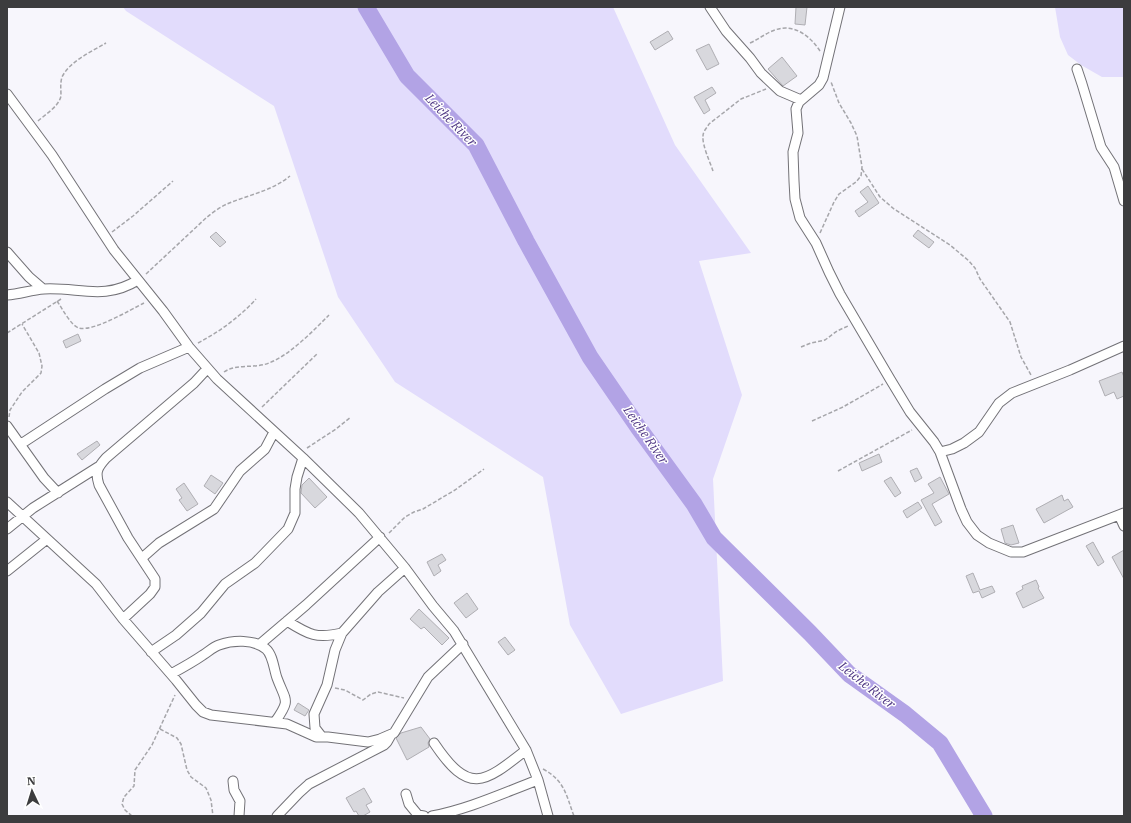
<svg xmlns="http://www.w3.org/2000/svg" width="1131" height="823" viewBox="0 0 1131 823" font-family="'IBM Plex Serif',serif">
	<style>
		.green { fill: #e2dcfc }
		.lines { fill: none; stroke-linecap: round; stroke-linejoin: round }
		.river { stroke: #b2a3e5; stroke-width: 17 }
		.building { fill: #d8d8dd; stroke: #afaeb3 }
		.minor-casing { stroke: #737277; stroke-width: 11 }
		.path { stroke: #a6a6aa; stroke-width: 1.5; stroke-dasharray: 4 2; stroke-linecap: butt }
		.minor { stroke: #fff; stroke-width: 9 }
		.labels { text-anchor: middle; dominant-baseline: central; stroke-width: 3; stroke-linejoin: round; paint-order: stroke }
		.water-label { font-size: 13px; font-style: italic; fill: #4e3683; stroke: #fff }
	</style>
	<rect width="100%" height="100%" fill="#f7f6fc"/>
	<path class="green" d="M123,7H613L675,145L751,253L699,261L742,395L713,479L723,681L621,714L570,625L543,477L395,382L338,297L274,106L126,11Z
		M1055,7H1124V77H1102L1081,65L1068,55L1060,37Z"/>
	<g class="lines">
		<path class="river" d="M366,7L407,76L476,145L526,241L590,357L638,427L694,504L714,538L810,633L849,674L905,714L940,743L984,816"/>
	</g>
	<path class="building" d="M796,7H807L805,25L795,24Z
		M668,31L673,39L655,50L650,42Z
		M709,44L719,64L707,70L696,50Z
		M782,57L797,76L783,86L768,69Z
		M712,87L716,93L705,100L710,110L704,114L694,97Z
		M868,186L879,203L859,217L855,211L868,202L860,192Z
		M918,230L934,242L929,248L913,236Z
		M216,232L226,242L220,247L210,237Z
		M78,334L81,341L66,348L63,341Z
		M1122,372L1124,377V396L1117,399L1114,392L1105,396L1099,381Z
		M97,441L100,445L82,460L77,454Z
		M879,454L882,462L862,471L859,463Z
		M917,468L922,478L915,482L910,471Z
		M211,475L223,483L215,494L204,486Z
		M891,477L901,493L895,497L884,481Z
		M940,477L949,494L932,504L942,522L935,526L921,500L934,493L928,484Z
		M309,478L327,497L315,508L301,493L302,485Z
		M184,483L198,504L187,511L179,500L182,498L176,489Z
		M1062,495L1064,501L1068,499L1073,507L1044,523L1036,509Z
		M918,502L922,508L907,518L903,511Z
		M1013,525L1019,543L1011,545L1005,543L1001,529Z
		M1093,542L1104,562L1098,566L1086,546Z
		M1124,550V579L1112,557Z
		M442,554L446,560L438,565L441,571L434,576L427,562Z
		M973,573L980,590L992,586L995,592L982,598L979,591L973,593L966,576Z
		M1036,580L1039,587L1038,588L1044,598L1023,608L1016,593L1023,589L1022,586Z
		M467,593L478,609L466,618L454,603Z
		M419,609L449,638L442,645L424,627L421,629L410,619Z
		M505,637L515,650L508,655L498,642Z
		M298,703L309,710L305,716L294,710Z
		M421,727L430,739L428,743L429,747L407,760L396,738L401,733Z
		M364,788L372,802L366,805L370,812L363,816H359L356,811L354,812L346,798Z"/>
	<g class="lines">
		<defs>
			<path id="minor" d="M710,7L726,31L750,58L761,73L780,91L801,100
				M840,7L823,78L819,85L799,102L796,109L798,133L793,152L794,181L795,199L800,218L816,243L829,272L840,294L890,379L910,412L934,442L940,452L961,509L967,522L977,535L989,543L1011,552H1023L1124,513
				M1077,69L1082,84L1098,137L1101,147L1114,167L1124,201
				M7,94L52,155L114,250L163,311L189,347L217,379L303,458L359,513L405,568L433,606L454,631L526,750L538,780L548,816
				M7,252L29,277L43,289
				M7,295C20,294 31,290 44,289C79,287 104,301 138,280
				M7,426L44,478L58,493
				M21,444L105,389L140,368L189,347
				M940,452L952,449L964,443L979,432L999,403L1012,393L1070,370L1124,346
				M7,502L96,584L123,619L176,680L196,705L203,712L211,715L287,724L316,737H328L368,742L380,739L394,733L428,677L463,644
				M1119,515L1124,526
				M7,529L33,508L98,467
				M142,558L159,543L214,509L240,471L265,449L274,432
				M7,571L47,539
				M123,619L150,594L155,587V579L128,538L99,485C95,472 97,468 106,458L194,383L207,369
				M287,621C309,635 317,639 342,633
				M259,645L306,605L380,537
				M151,652L176,635L201,613L225,584L255,563L288,529L295,513V489L297,477L303,458
				M171,674C182,668 193,662 203,655C208,652 213,647 219,645C233,640 254,639 266,649C273,655 274,670 277,678C286,702 291,699 275,722
				M322,737L315,728L314,714L327,685L335,650L342,633L378,592L405,568
				M434,743C469,795 483,784 526,750
				M233,781L234,790L240,801L239,816
				M406,794L409,804L418,815L424,816
				M277,816L299,793L309,784L384,745L387,742L391,735
				M432,816C469,809 503,793 538,780"/>
		</defs>
		<use href="#minor" class="minor-casing"/>
		<path class="path" d="M750,43C759,39 766,33 775,30C794,23 810,36 820,51
			M38,121C46,114 59,106 61,96C61,89 60,84 62,77C70,61 91,52 106,43
			M862,169L880,197L894,209L950,245L969,261L975,268L980,279L1010,322L1021,357L1031,375
			M713,171C710,162 702,145 703,136C703,131 707,128 709,124L741,99L766,89
			M112,232L133,216L173,181
			M820,233L834,202L839,194L856,182L861,176L862,167L857,136L851,123L839,103L831,82
			M146,274L206,218C212,213 220,207 227,204C248,195 272,191 290,176
			M57,301C62,308 71,326 79,328C93,332 130,310 144,303
			M7,333L61,299
			M198,343C219,332 241,316 256,299
			M801,347L811,343L825,340L837,331L848,326
			M224,372C237,363 254,369 269,363C290,355 313,331 329,315
			M262,407L318,353
			M9,417L10,410L22,392L41,373L42,366L39,353L22,324
			M812,421L843,407L883,384
			M307,448L336,429L351,417
			M838,471L912,430
			M389,533L405,517L414,512L423,509L455,490L484,469
			M335,688L345,690L363,700L371,694L378,692L404,698
			M160,729L177,738L181,744L187,770L191,777L206,788L211,800L213,816
			M543,769C565,781 566,795 574,816
			M132,816L125,810L122,804L124,797L134,786L135,770L152,745L175,695"/>
		<use href="#minor" class="minor"/>
	</g>
	<g class="labels">
		<g class="water-label">
			<text transform="translate(451 120) rotate(46)">Leiche River</text>
			<text transform="translate(646 435) rotate(55)">Leiche River</text>
			<text transform="translate(867 685) rotate(38)">Leiche River</text>
		</g>
	</g>
	<rect width="1131" height="823" fill="none" stroke="#3c3c3e" stroke-width="16"/>
	<g transform="translate(32 791) rotate(356)" stroke="#ffffff" stroke-width="3" paint-order="stroke">
	<path d="M0-3L7 15L0 10L-7 15Z" fill="#3c3c3e"/>
	<text y="-6" font-size="11" font-weight="bold" text-anchor="middle" fill="#3c3c3e">N</text>
	</g>
</svg>
